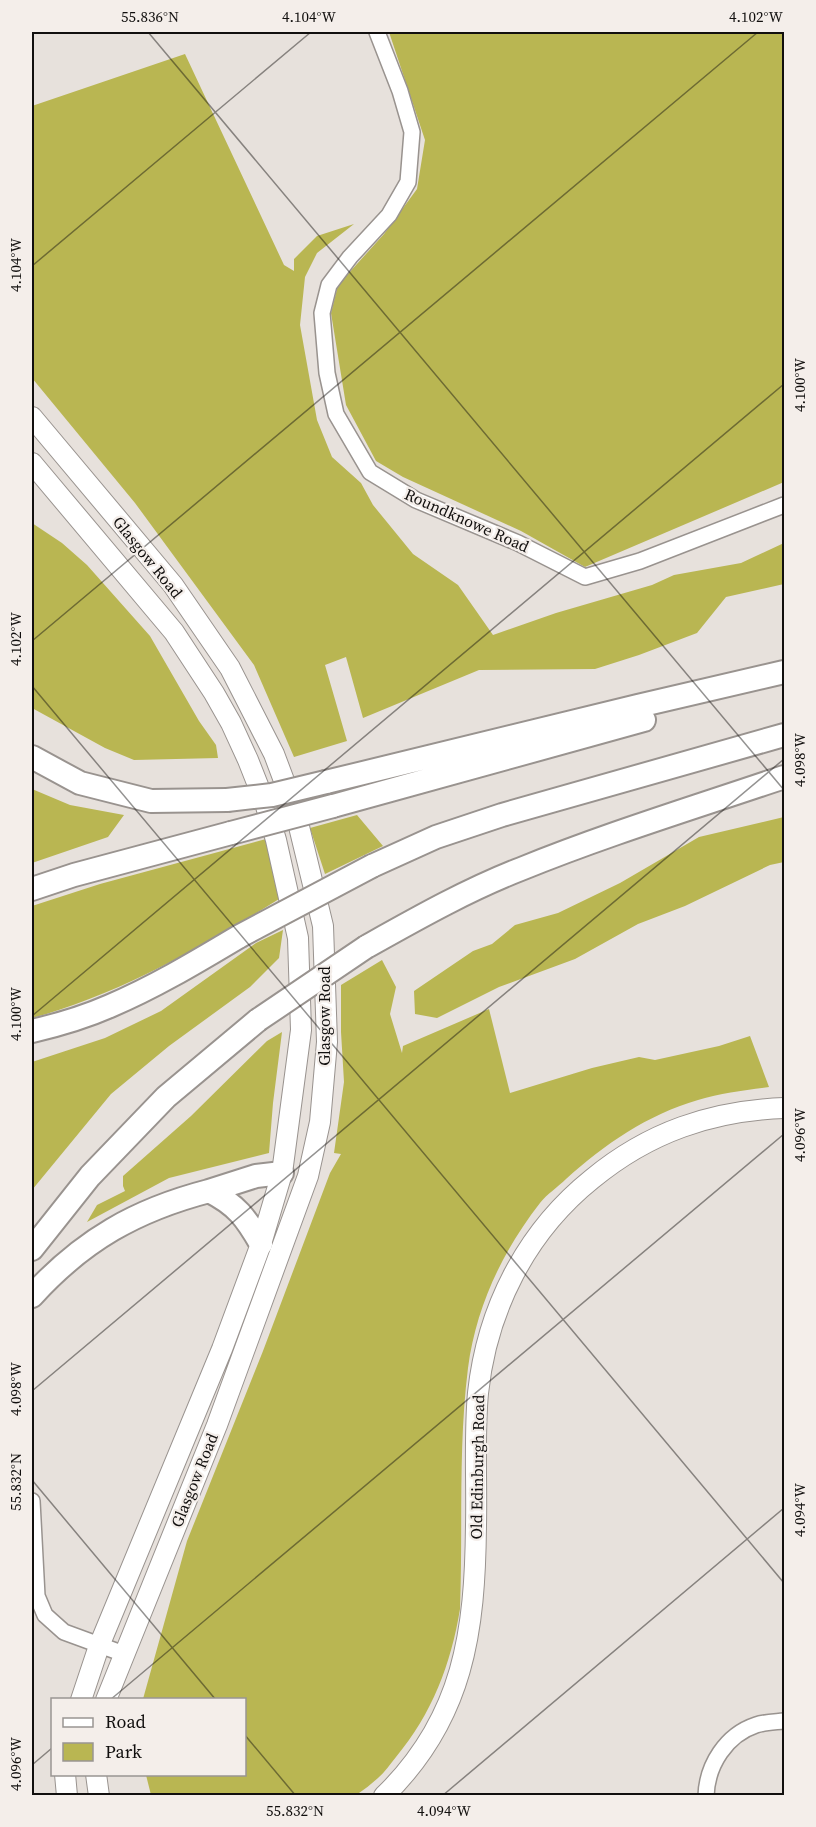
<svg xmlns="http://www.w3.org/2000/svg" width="816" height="1827" viewBox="0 0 816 1827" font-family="'Source Serif 4',serif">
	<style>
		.green { fill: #b9b652 }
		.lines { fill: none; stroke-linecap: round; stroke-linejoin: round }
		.minor-casing { stroke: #99938f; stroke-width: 18 }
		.major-casing { stroke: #99938f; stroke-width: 22 }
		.highway-casing { stroke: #99938f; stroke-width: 26 }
		.minor { stroke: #fff; stroke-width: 15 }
		.major { stroke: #fff; stroke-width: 20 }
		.highway { stroke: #fff; stroke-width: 22 }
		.highway-bridge-casing { stroke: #99938f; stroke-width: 26; stroke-linecap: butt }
		.highway-bridge { stroke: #fff; stroke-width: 22 }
		.ticks { fill: none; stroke: #110f0e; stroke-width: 1.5; stroke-opacity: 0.45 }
		.labels { text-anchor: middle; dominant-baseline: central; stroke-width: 4.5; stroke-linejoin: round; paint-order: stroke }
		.street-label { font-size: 16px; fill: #110f0e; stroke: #f4eeea }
		.neatline { fill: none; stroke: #110f0e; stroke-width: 2 }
		.ticks-label { font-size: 15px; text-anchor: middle; fill: #110f0e }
	</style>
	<rect width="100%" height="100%" fill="#e7e1dc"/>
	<path class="green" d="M389,32H784V482L585,567L521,531L403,477L376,461L346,405L331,313L338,285L384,234L417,189L425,140Z
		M185,54L284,265L294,271V259L317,236L354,224L317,253L305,277L300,325L317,420L332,457L361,483L373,505L413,554L458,585L493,635L556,613L652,585L674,575L741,563L784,543V584L726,597L697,633L639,655L595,669L479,670L363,718L346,657L325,665L347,741L294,757L254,665L135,503L32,378V106Z
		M32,523L62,543L87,565L150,636L199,721L216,745L218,758L134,760L105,748L32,708Z
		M32,789L70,805L124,815L108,837L32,863Z
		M357,815L383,846L325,874L310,828Z
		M784,817V862L770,865L685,906L638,924L575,959L499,987L437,1018L415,1014L414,991L473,951L492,944L515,925L558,913L620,883L699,837Z
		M266,839L279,899C204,946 118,995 32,1018V906L100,884Z
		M283,930L279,958L250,987L169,1046L111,1094L32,1190V1062L105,1038L161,1011L256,943Z
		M382,960L396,987L390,1014L402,1053L403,1046L489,1009L510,1093L592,1068L639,1057L655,1060L719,1046L750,1036L769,1087C745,1090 721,1093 698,1100C647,1115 605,1144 566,1179C558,1187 547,1194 540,1203C502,1252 476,1307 468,1368C458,1448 463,1529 460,1609C451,1664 432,1714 396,1757C390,1764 385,1772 378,1778C371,1784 364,1790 356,1795H151L146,1775L244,1774V1700L143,1699L187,1541L263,1351L330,1173L341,1154L334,1153L344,1082L341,1032V985Z
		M282,1032L273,1103L269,1153L169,1178L87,1222L97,1205L125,1191L123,1186V1176L191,1116L267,1041Z"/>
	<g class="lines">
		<defs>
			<path id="minor" d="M377,32L400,91L412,132L408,182L389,215L350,257L329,285L322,313L327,373L336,414L370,472L416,500L518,543L585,577L640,561L784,505
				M32,1501L37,1596L45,1615L64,1632L124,1654
				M706,1796C707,1765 726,1735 756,1725C765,1722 775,1722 784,1721"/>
			<path id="major" d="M32,417L173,585L230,668L274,754L295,810L323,926L327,1042L320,1122L308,1176L217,1425L106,1700
				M32,463L174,632L214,693L231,723L248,760L265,803L276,840L298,938L301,1030L282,1173L261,1244L222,1349L99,1646L81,1700
				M65,1774L67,1796
				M96,1774L99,1796
				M384,1796C464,1718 475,1631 476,1525C477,1481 474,1437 478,1393C487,1309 526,1232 592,1179C649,1132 711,1111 784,1108"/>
			<path id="highway" d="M32,757L80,783L151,801L227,800
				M326,782L638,706L784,672
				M333,806L644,720
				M372,866L436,837L502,815L784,735
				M32,889L74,875L231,833
				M366,947C416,919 467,890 521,869C607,834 696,807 784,777
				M32,1031C58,1025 85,1017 110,1006C155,987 198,961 240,936
				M209,1191L256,1176L282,1173
				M32,1249L90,1176L166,1097L258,1020
				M32,1296C83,1240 136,1210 209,1191C237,1205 246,1218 261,1244"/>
		</defs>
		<use href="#minor" class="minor-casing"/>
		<use href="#major" class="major-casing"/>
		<use href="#highway" class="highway-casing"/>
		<use href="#minor" class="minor"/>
		<use href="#major" class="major"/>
		<use href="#highway" class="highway"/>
		<defs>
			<path id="highway-bridge" d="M227,800L272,795L326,782
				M231,833L333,806
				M240,936L372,866
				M258,1020L366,947"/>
		</defs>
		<use href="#highway-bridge" class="highway-bridge-casing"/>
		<use href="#highway-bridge" class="highway-bridge"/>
	</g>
	<path class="ticks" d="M148,32L784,790M32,266L311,32M32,641L758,32M32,686L784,1583M32,1016L784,384M32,1391L784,759M32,1480L216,1700M110,1700L784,1134M244,1734L296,1796M32,1765L52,1748M442,1796L784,1508"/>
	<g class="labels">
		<g class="street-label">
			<text transform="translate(467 520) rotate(24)">Roundknowe Road</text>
			<text transform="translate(148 557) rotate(51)">Glasgow Road</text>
			<text transform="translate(324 1016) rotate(-90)">Glasgow Road</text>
			<text transform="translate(477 1467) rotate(-89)">Old Edinburgh Road</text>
			<text transform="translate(194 1480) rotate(-68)">Glasgow Road</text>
		</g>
	</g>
	<rect width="816" height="1827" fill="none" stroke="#f4eeea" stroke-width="66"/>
	<rect x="51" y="1698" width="195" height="78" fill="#f4eeea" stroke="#999592" stroke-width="1.5"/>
	<rect x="63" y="1718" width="30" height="9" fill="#ffffff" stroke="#999592" stroke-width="1.5"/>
	<text x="105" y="1728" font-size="18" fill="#110f0e">Road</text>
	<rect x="63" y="1743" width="30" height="18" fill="#b9b652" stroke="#999592" stroke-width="1.5"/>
	<text x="105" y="1758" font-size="18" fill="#110f0e">Park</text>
	<rect x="33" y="33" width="750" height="1761" class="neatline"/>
	<g class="ticks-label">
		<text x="150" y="22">55.836°N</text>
		<text x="309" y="22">4.104°W</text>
		<text x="756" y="22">4.102°W</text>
		<text transform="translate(16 265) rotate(-90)" y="5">4.104°W</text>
		<text transform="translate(800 385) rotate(-90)" y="5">4.100°W</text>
		<text transform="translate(16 639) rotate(-90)" y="5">4.102°W</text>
		<text transform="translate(800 760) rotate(-90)" y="5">4.098°W</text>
		<text transform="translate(16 1014) rotate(-90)" y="5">4.100°W</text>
		<text transform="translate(800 1135) rotate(-90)" y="5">4.096°W</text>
		<text transform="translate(16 1389) rotate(-90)" y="5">4.098°W</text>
		<text transform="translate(16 1482) rotate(-90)" y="5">55.832°N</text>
		<text transform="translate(800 1510) rotate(-90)" y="5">4.094°W</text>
		<text transform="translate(16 1764) rotate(-90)" y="5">4.096°W</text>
		<text x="295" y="1816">55.832°N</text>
		<text x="444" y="1816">4.094°W</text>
	</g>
</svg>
